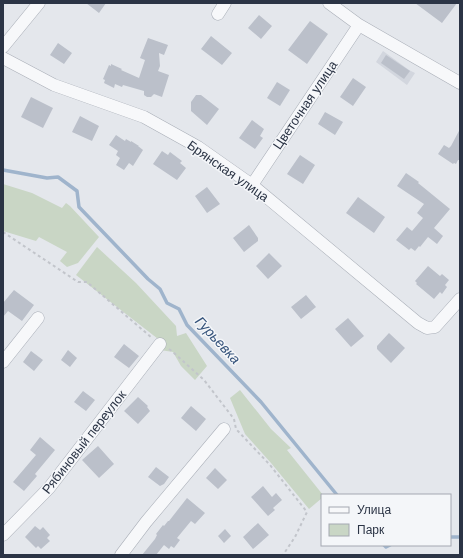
<svg xmlns="http://www.w3.org/2000/svg" width="463" height="558" viewBox="0 0 463 558" font-family="Helvetica,sans-serif">
	<style>
		.built { fill: #d2d6de }
		.green { fill: #c9d6c5 }
		.lines { fill: none; stroke-linecap: round; stroke-linejoin: round }
		.stream { stroke: #9fb4cc; stroke-width: 3.5 }
		.building { fill: #bbc0ca }
		.minor-casing { stroke: #a9aeb7; stroke-width: 13 }
		.path { stroke: #c2c5cb; stroke-width: 2; stroke-dasharray: 3 3; stroke-linecap: butt }
		.minor { stroke: #f7f8fa; stroke-width: 12 }
		.labels { text-anchor: middle; dominant-baseline: central; stroke-width: 3; stroke-linejoin: round; paint-order: stroke }
		.street-label { font-size: 13px; fill: #2b3445; stroke: #f4f6f9 }
		.water-label { font-size: 14px; font-style: italic; fill: #34527a; stroke: #f4f6f9 }
	</style>
	<rect width="100%" height="100%" fill="#e4e7ec"/>
	<path class="built" d="M383,51L409,70L415,73L407,85L376,62Z"/>
	<path class="green" d="M3,184L32,193L62,208L66,203L70,206L99,237L78,263L67,267L60,261L67,252L39,237L36,241L3,231Z
		M97,247L136,283L176,326L177,336L186,333L207,366L195,380L181,366L173,352L160,350L162,342L117,307L76,275Z
		M240,390L271,429L291,448L287,450L323,495L322,498L309,509L271,463L245,434L230,398Z"/>
	<g class="lines">
		<path class="stream" d="M3,170L47,178L58,177L77,191L79,207L148,279L160,289L167,303L179,309L187,325L261,402L337,495
			M450,537H460
			M384,545L386,547L390,545"/>
	</g>
	<path class="building" d="M86,3H106L99,13Z
		M415,3H457L442,23Z
		M259,15L272,26L261,39L248,28Z
		M310,21L328,34L307,64L288,50Z
		M211,36L232,53L222,65L201,49Z
		M148,38L168,45L164,55L159,53L160,66L158,71L169,75L162,97L154,94L151,97H147L144,95V91L123,85L122,87L115,84L114,88L104,83L105,80L103,79L109,65L111,66V64L122,69L121,70L139,78L145,60L140,58Z
		M58,43L72,53L64,64L50,55Z
		M386,55L410,71L404,79L381,63Z
		M353,78L366,87L353,106L340,97Z
		M277,82L290,90L280,106L267,98Z
		M196,95H201L219,109L207,125L191,111V102Z
		M31,97L53,108L43,128L21,117Z
		M325,112L343,122L335,135L318,124Z
		M80,116L99,126L92,141L72,132Z
		M252,120L264,129L260,136L263,138L255,149L239,138Z
		M460,129V160H458L456,164L454,163L453,164L438,154L444,145L449,148L451,146Z
		M116,135L125,141L126,139L131,142V141L139,146H138L143,150L133,166L129,163L124,170L116,165L120,158L116,155L118,151L109,145Z
		M162,151L168,155L170,152L182,161L180,163L186,168L177,180L153,164Z
		M300,155L315,165L303,184L287,174Z
		M406,173L419,182L418,183L423,187L450,209L434,228L443,236L437,244L428,237L420,247L419,246L415,251L411,248L409,250L396,240L407,227L412,231L423,218L417,213L424,204L397,186Z
		M207,187L220,204L207,213L195,196Z
		M358,197L385,217L374,233L346,213Z
		M249,225L258,238V241L244,252L233,238Z
		M269,253L282,266L268,279L256,266Z
		M428,266L440,276L442,274L449,280L445,285L447,287L442,294L440,292L434,299L416,284L417,283L415,281Z
		M14,290L34,305L22,321L8,311L3,317V303Z
		M306,295L316,307L301,319L291,307Z
		M348,318L364,336L351,347L335,329Z
		M389,333L405,348L391,363L377,349V346Z
		M124,344L139,356L129,368L114,357Z
		M68,350L77,358L70,367L61,360Z
		M31,351L43,360L34,371L23,362Z
		M83,391L95,400L86,411L74,402Z
		M138,397L148,406L147,407L150,411L138,424L124,411Z
		M191,406L206,419L196,431L181,418Z
		M40,437L55,450L35,474L37,476L24,491L13,482L36,455L30,450Z
		M98,446L114,464L99,478L82,460Z
		M156,467L169,477L164,484L160,486L148,477Z
		M215,468L227,480L218,489L206,478Z
		M263,486L272,497L276,493L282,500L273,508L275,510L268,516L251,497Z
		M187,498L205,513L195,524L191,521L177,538L180,540L174,548L171,546L169,549L164,545L156,555H142L155,539L157,535L156,534L163,525L164,526L168,521H169Z
		M258,523L269,535L253,549L243,537Z
		M35,526L40,530L43,527L50,535L47,538L50,541L41,549L38,546L36,548L25,537Z
		M225,529L231,536L224,543L218,536Z"/>
	<g class="lines">
		<defs>
			<path id="minor" d="M329,3L359,25L460,83
				M218,14L225,3
				M3,47L39,3
				M3,58L54,85L144,117L198,147L252,185L418,323L427,328L435,327L460,299
				M252,185L359,25
				M3,362L38,318
				M3,535L49,488L160,344
				M121,555L146,522L224,429"/>
		</defs>
		<use href="#minor" class="minor-casing"/>
		<path class="path" d="M3,232L78,282H87L152,338
			M169,349L173,352L204,380L234,419L236,429L270,465L307,512L295,537L283,555"/>
		<use href="#minor" class="minor"/>
	</g>
	<g class="labels">
		<g class="street-label">
			<text transform="translate(305 105) rotate(-56)">Цветочная улица</text>
			<text transform="translate(228 171) rotate(35)">Брянская улица</text>
			<text transform="translate(84 442) rotate(-52)">Рябиновый переулок</text>
		</g>
		<g class="water-label">
			<text transform="translate(218 340) rotate(47)">Гурьевка</text>
		</g>
	</g>
	<rect width="463" height="558" fill="none" stroke="#2b3445" stroke-width="8"/>
	<rect x="321" y="494" width="130" height="52" fill="#f4f6f9" stroke="#a4a8b1"/>
	<rect x="329" y="507" width="20" height="6" fill="#f7f8fa" stroke="#a4a8b1"/>
	<text x="357" y="514" font-size="12" fill="#2b3445">Улица</text>
	<rect x="329" y="524" width="20" height="12" fill="#c9d6c5" stroke="#a4a8b1"/>
	<text x="357" y="534" font-size="12" fill="#2b3445">Парк</text>
</svg>
